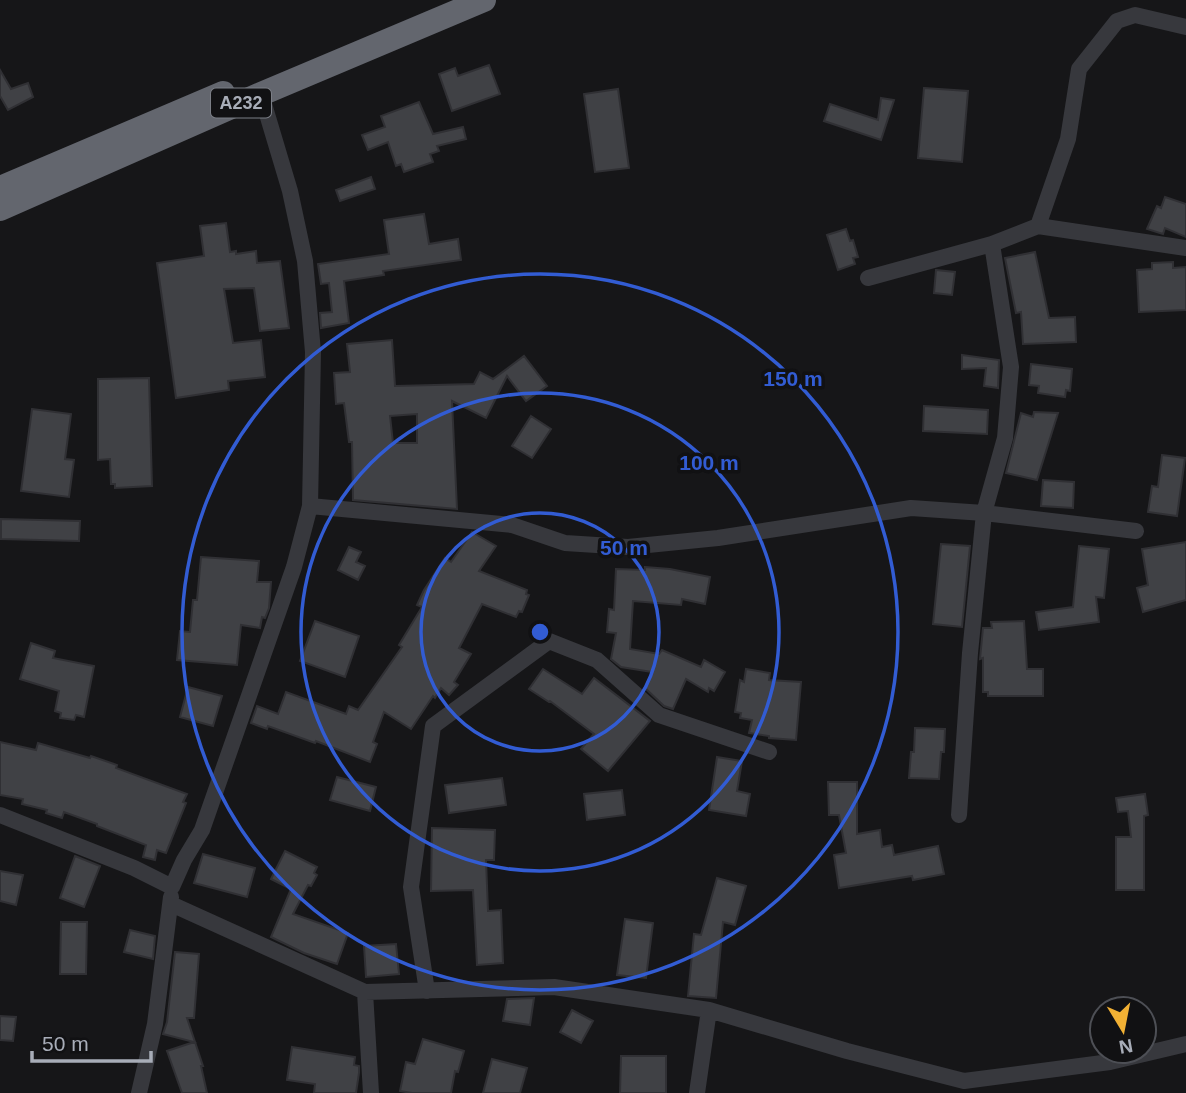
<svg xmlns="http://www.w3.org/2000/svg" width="1186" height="1093" viewBox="0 0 1186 1093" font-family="Helvetica,sans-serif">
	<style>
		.building { fill: #404145; stroke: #303034; stroke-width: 2; fill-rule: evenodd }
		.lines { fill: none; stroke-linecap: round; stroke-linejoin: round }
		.minor { stroke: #37383d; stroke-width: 16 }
		.highway { stroke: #63666e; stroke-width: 24 }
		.ring { fill: none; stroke: #325cd3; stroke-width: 3.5 }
		.labels { text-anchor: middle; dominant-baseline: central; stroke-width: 7; stroke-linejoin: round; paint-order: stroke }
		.shield { fill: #111113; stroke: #7b7e86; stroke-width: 2 }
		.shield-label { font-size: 18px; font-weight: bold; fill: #a8adb8 }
		.centre { fill: #325cd3; stroke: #111113; stroke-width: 3.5 }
		.ring-label { font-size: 21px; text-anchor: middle; font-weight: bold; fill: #325cd3; stroke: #111113; stroke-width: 7; stroke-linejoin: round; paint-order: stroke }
	</style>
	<rect width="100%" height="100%" fill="#161618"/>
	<path class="building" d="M489,65L500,94L452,111L439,74L455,68L458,76Z
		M0,70L11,89L28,83L33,97L8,110L0,96Z
		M924,88L968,91L962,162L918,158Z
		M618,89L629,168L595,172L584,94Z
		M881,98L894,100L881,140L824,121L830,104L878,120Z
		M419,102L433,134L463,127L466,139L437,146L439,151L430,154L433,162L404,172L401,164L396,166L388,142L368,150L362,135L385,127L381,116Z
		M371,177L375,189L340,201L336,190Z
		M1165,197L1186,204V237L1165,228L1163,234L1147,229L1157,206L1161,208Z
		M424,214L429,244L458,239L461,260L383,271L384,275L344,281L349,323L321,328L320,313L332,312L329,283L321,284L318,264L389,254L384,220Z
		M226,223L230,252L236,251V254L256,251L257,263L280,261L289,328L260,331L254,288L224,289L233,343L261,340L265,377L228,381L229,390L176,398L157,263L204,256L200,226Z
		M846,229L850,241L853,240L858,257L853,258L855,264L838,270L827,235Z
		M1035,252L1049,318L1075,317L1076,342L1023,344L1021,312L1016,313L1005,258Z
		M1173,262V268L1186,267V310L1139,312L1137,270L1152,269V263Z
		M936,270L955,272L952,295L934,293Z
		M392,340L395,386L474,384L480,372L493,379L524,356L547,386L526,401L507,376L486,418L452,401L457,509L353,500L352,442H349L344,403L336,404L334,373L350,372L347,344ZM417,414V443H393L390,416Z
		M962,355L999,360L998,388L984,386L986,368L962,369Z
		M1031,364L1072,369L1070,391L1066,390L1065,397L1038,393L1039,386L1029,385Z
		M149,378L152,486L115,488V484H111L110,459L98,460V379Z
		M924,406L988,410L987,434L923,431Z
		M32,409L71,414L65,459L74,460L69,497L21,491Z
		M1034,412L1058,413L1037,480L1006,473L1021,413L1033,417Z
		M531,416L551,429L532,458L512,446Z
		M1162,455L1185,458L1177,516L1148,512L1152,486L1158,487Z
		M1043,480L1074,482L1073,508L1041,506Z
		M1,519L80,521L79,541L1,539Z
		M472,532L496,546L479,571L527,590L526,594L529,595L522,612L519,611L516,617L482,604L459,648L471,654L454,682L458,685L449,695L441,688L435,698L433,696L411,729L384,712L373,742L377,744L370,762L316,741L315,743L268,726L267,729L251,723L257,706L278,714L286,692L346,714L349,706L358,710L402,647L399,645L422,607L417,605L424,590L445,558L451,562Z
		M1186,542V600L1143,612L1137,588L1148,585L1142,549Z
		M941,544L970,546L962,627L933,624Z
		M1079,546L1109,549L1104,598L1096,597L1099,622L1039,630L1036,612L1073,607Z
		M349,547L361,552L356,562L365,566L358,580L338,570Z
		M201,557L259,561L257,582H271L269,608L265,618L262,617L260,628L241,625L237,665L177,660L180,631L190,632L193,600H197Z
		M645,567L670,569L710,577L705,604L682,599L681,605L633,601L630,649L659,654L662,650L701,667L704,660L725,672L714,691L709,688L708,692L686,679L673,709L664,706L645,688L652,672L621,667L611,659L616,633L607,632L609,609L614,610L616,569L645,570Z
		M315,621L359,636L345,677L300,661Z
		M1024,621L1027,669H1043V696H988V692H983V658L980,659L983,628H992L991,622Z
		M31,643L55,651L53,658L94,666L84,717L76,715L74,720L60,718L61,713L55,711L59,691L20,679Z
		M543,669L582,694L594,678L650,721L608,771L581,749L594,734L550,701L549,702L529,689Z
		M746,669L770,673L769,680L801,682L796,740L769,738V736L749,733L752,720L740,718L741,713L735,712L740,680L744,682Z
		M188,687L222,696L213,726L180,717Z
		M915,728L945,729L944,752H941L939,779L909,778L911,752H914Z
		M0,742L36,750L38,743L90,758L91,756L117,765L116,768L187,794L183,802L186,803L166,853L157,850L155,860L143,857L146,845L97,826V824L64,812L62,818L46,813L47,810L22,804L23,799L0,795Z
		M717,757L742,761L737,791L750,794L746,816L709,810Z
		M337,777L376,787L370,811L330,800Z
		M502,778L506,805L449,813L445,785Z
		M828,782H857V834L880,830L882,847L892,845L894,855L938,846L944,874L913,880L912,876L839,888L834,855L846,853L839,815H829Z
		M622,790L625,815L587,820L584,794Z
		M1145,794L1148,815L1144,816V890H1116V837H1131L1128,811L1118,812L1116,798Z
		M432,828L495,830L494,860H486L488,911L501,910L503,963L477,965L473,890L431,891Z
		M285,851L317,867L314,873L317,875L311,886L308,885L293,914L348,933L337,964L304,953L271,937L291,889L271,879Z
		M203,854L255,868L247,897L194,883Z
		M75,856L100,866L84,907L60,898Z
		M0,871L23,875L16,905L0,901Z
		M717,878L746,886L735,925L723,922L716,998L688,996L694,934L701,935Z
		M625,919L653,923L646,978L617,975Z
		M61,922H87L86,974H60Z
		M130,930L155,936L153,959L124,952Z
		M396,944L399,974L366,977L364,946Z
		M175,952L199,954L194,1018H187L203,1066H201L207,1093H182L167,1051L194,1042L163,1034L167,1022Z
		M534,998L530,1025L503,1021L507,999Z
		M572,1010L593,1021L581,1043L560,1032Z
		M0,1016L16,1017L13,1041L0,1040Z
		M423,1039L464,1051L458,1072L455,1071L451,1093H412L400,1091L406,1062L415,1064Z
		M292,1047L355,1057L354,1065L359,1066V1073L356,1093H314L315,1084L287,1080Z
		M621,1056H666V1093H620Z
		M492,1059L527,1068L520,1093H483Z"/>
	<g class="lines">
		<path class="minor" d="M1038,226L1068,139L1079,69L1117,21L1135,15L1186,27
			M868,278L992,244L1038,226L1186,248
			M310,506L512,525L565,543L628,547L718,538L911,508L984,513L1136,531
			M0,815L134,868L172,887L184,860L202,830L294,567L310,506L313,352L305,261L290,191L261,94
			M959,815L970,653L984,513L1005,438L1011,367L992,244
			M171,904L365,992L554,987L709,1010L847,1051L964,1081L1110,1062L1186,1044
			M427,991L411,887L433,726L549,641L597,660L659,715L769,752
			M365,992L371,1093
			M139,1093L155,1024L171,897
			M697,1093L709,1010"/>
		<path class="highway" d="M0,188L223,93
			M0,209L261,94L484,0"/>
	</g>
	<g class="ring">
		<circle cx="540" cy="632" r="119"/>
		<circle cx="540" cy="632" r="239"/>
		<circle cx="540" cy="632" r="358"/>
	</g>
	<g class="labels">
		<rect class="shield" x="211" y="88.5" width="60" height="29" rx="5"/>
		<g class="shield-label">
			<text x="241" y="103">A232</text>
		</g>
	</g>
	<circle cx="540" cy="632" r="10" class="centre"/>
	<g class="ring-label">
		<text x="793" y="386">150 m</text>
		<text x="709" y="470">100 m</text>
		<text x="624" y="555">50 m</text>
	</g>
	<g transform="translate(1123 1030) rotate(170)"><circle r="33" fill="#111113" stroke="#4d4f55" stroke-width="2"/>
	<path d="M0-5L12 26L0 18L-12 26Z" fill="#f2b134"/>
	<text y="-10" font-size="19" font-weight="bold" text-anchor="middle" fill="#a8adb8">N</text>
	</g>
	<path d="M32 1051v10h119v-10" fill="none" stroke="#a8adb8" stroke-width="3.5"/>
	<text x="42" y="1051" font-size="21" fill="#a8adb8" stroke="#111113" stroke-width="5" paint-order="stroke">50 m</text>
</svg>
